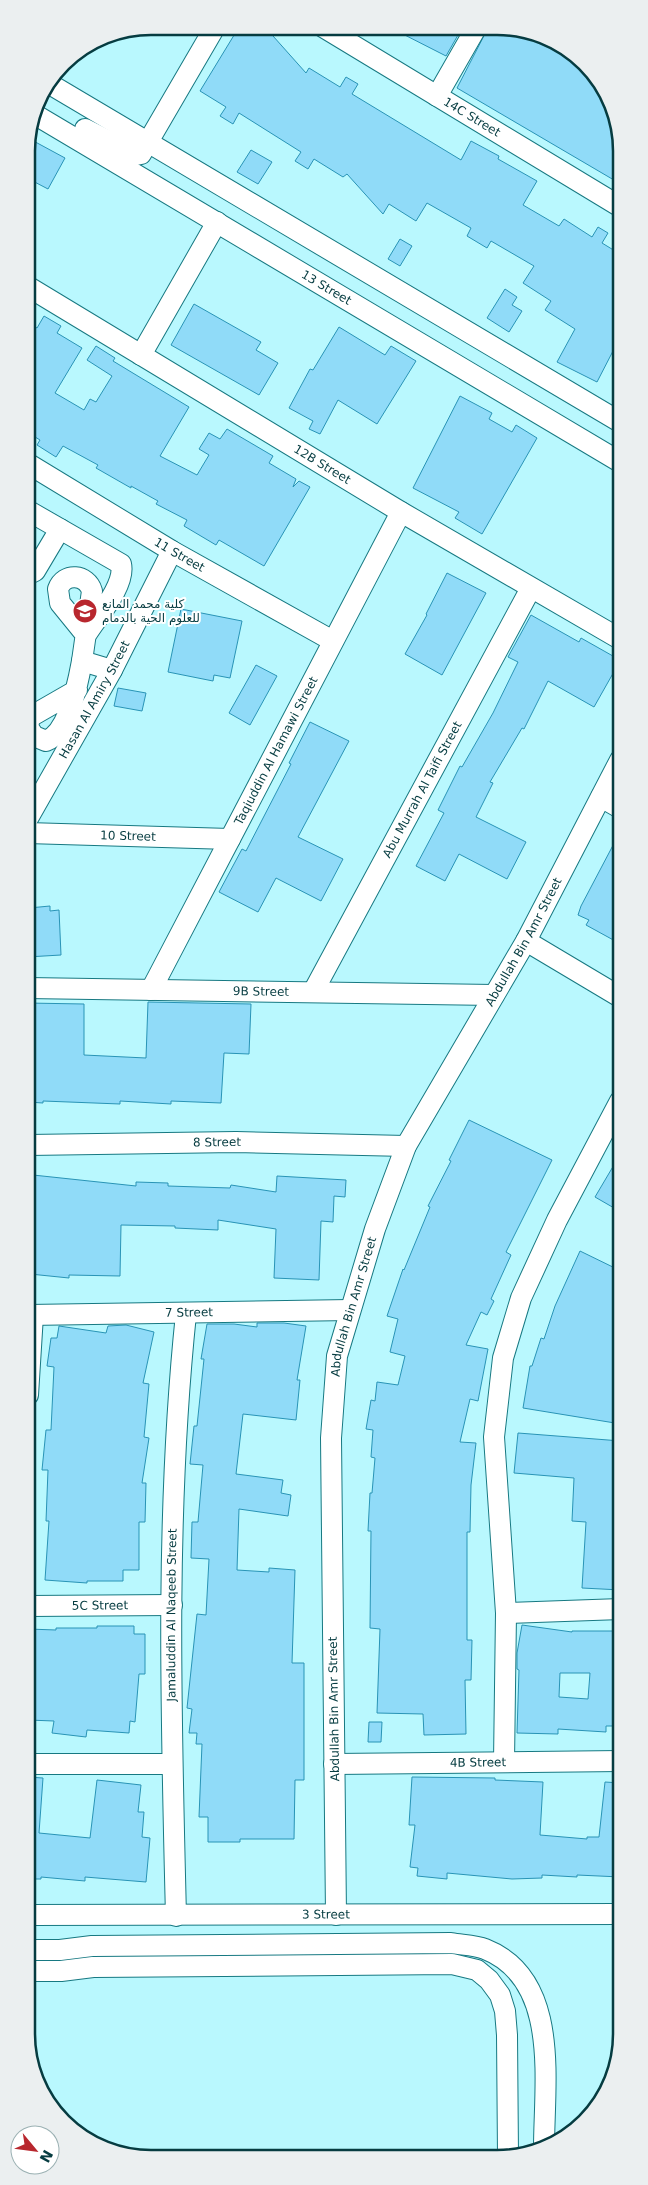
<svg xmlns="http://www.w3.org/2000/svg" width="648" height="2185" viewBox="0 0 648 2185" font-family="'DejaVu Sans',Cairo,sans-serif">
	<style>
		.building { fill: #90dbf8; stroke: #2994b6; fill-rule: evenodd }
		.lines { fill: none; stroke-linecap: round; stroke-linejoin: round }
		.minor-casing { stroke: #177982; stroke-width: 22 }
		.minor { stroke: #fff; stroke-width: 20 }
		.labels { text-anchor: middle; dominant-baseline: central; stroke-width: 4; stroke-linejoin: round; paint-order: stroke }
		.street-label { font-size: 12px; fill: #063c41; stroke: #fff }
		.poi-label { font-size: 12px; fill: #063c41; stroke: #fff; text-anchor: start }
		.rim { fill: none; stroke: #063c41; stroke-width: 2.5 }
	</style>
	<rect width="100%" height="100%" fill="#b9f8fe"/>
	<path class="building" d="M239,27H265L306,73L309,68L340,87L346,77L358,84L352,94L461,160L471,141L499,156L498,159L537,181L523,205L559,226L564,219L592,237L598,227L608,233L602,243L620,254V355L613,351L597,382L557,362L575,329L545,310L551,301L523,283L534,266L491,241L487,248L467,236L471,228L427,203L416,221L389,204L383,214L347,174L343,177L314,159L308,169L295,161L301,152L239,113L233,124L220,116L226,107L200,91Z
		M391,28H462L446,56Z
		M488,28L522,29L587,66L619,127V183L457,88Z
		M28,138L65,158L48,189L27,178Z
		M251,150L272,162L258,184L237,172Z
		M400,239L412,246L400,266L388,259Z
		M505,289L517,297L512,305L522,311L509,332L487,318Z
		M194,304L261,342L256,350L278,363L259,395L171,345Z
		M44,316L61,326L57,333L82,348L55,393L84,410L90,399L96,402L112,376L87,360L96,346L115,358L113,361L189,407L160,456L197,475L209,455L199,449L209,433L220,439L227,429L273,456L269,463L296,479L293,487L299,481L310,487L264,566L219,540L216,545L184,526L187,520L156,504L158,501L131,486V488L96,468L98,465L63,446L56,457L37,445L40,440L27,432V388L35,373L27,368V322L37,328Z
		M339,327L385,355L391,346L416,361L377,424L338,400L320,434L309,429L313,421L289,408L310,369L313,370Z
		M460,396L492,413L489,419L512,432L516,425L537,438L482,534L455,518L459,512L413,488Z
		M447,573L486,593L442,675L405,654L427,615L426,614Z
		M181,609L242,621L230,678L214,675L213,681L168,672Z
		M531,615L579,642L581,638L620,660V661L594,707L548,681L524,729L522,728L490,782L493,783L476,817L526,842L507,879L459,854L445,881L416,866L444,813L438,810L460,766L462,767L493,713L518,662L508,657Z
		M256,665L277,676L250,725L229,713Z
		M118,688L146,693L142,711L114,706Z
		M310,722L349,741L298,837L343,859L321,901L276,878L258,912L219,892L242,849L246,851L291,764L289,763Z
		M620,832V935L617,942L586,925L589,920L578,915L581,906Z
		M50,906V911L59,910L61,955L27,957V914H30L29,908Z
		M148,1002L251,1004L249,1054L224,1053L221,1103L171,1101V1104L120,1101V1104L43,1101V1103L28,1102L27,1003L84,1004V1055L146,1058Z
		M469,1120L552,1160L506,1252L511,1255L491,1299L494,1301L487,1315L481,1312L466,1345L488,1349L478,1401L470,1399L460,1442L476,1443L471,1485L470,1532H467V1640H472L471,1680H465L466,1734L424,1735L423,1714L377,1713L380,1629L370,1628L371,1531H368L370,1493H372L375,1458L371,1457L373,1430L366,1429L371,1400L375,1401L377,1382L398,1385L405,1356L390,1352L398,1319L387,1316L403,1269L404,1270L430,1207L428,1206L451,1161L449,1160Z
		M621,1153V1212L595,1197Z
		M33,1175L136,1186V1182L168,1183V1186L230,1188L231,1185L276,1192L277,1176L346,1180L345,1197L334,1196L333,1222L321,1221L319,1280L274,1278L276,1229L218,1220V1230L175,1228V1226L121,1225L120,1276L69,1275V1278L30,1274L35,1220L28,1219Z
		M580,1251L621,1271V1424L523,1408L530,1366H532L541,1338L544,1339L555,1306Z
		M257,1323H284L306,1326L297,1380H300L296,1420L243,1414L236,1474L283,1480L281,1493L291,1495L288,1516L239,1509L237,1570L269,1572V1568L295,1570L292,1663H304V1780H295L294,1839H240V1842H208V1817H199L202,1744H196L197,1733H189L192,1709L187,1708L197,1614L206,1615L209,1559L191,1558L192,1522H198L203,1465L190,1464L194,1426H197L204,1359H201L207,1324H234L257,1327Z
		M126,1325L154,1332L143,1383L149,1384L144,1437L149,1438L142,1483H146L145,1522H139V1570H123V1581H87V1583L45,1580L49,1521H46L48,1470H42L46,1430H51L54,1367L47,1366L51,1338H57L59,1326L106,1333L108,1326Z
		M518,1433L621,1441V1590L582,1588L586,1522L572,1521L574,1478L514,1473Z
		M522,1625L572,1632V1631H621V1726H606V1732L558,1729V1734L517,1733L519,1670L517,1669V1653ZM560,1673H590L588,1699L559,1697Z
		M97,1626H134V1634H145V1674H139L135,1722L130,1721L129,1733L87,1730L86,1737L52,1733L54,1721L28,1720V1629L56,1630V1628H97Z
		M369,1722H382L381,1742H368Z
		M28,1777L43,1778L39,1833L90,1838L97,1780L141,1785L138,1812H144L142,1837L150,1838L146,1882L85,1877V1881L41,1877V1879H28Z
		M412,1777L495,1778V1780L543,1782L540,1835L587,1839V1837H599L605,1782L621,1783V1877L577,1875V1877L542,1875V1878L512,1879L447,1873V1879L417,1876L418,1868L410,1867L415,1825H409Z"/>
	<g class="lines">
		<defs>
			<g id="minor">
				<path id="s1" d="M323,27L619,206"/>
				<path d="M48,83L620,422"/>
				<path d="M437,96L476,28"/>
				<path id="s2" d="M34,114L620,462"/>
				<path d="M85,129L136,155L141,154L215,27"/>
				<path id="s3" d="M27,286L401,512L620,639"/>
				<path d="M141,355L217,222"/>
				<path id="s4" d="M27,463L172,551L333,641"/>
				<path d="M27,510L121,564C126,585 97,617 86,635L60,603L58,589C64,572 87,574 92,591L82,661L112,670"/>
				<path d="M27,575L35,571L60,529"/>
				<path d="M77,690L30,717L28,727L34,736L46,741C69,732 78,683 82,661"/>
				<path d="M601,797L620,808"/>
				<path id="s5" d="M27,820L112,670L172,551"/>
				<path id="s6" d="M27,833L230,839"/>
				<path d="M526,941L620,997"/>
				<path id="s7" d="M27,988L494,995"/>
				<path id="s8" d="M151,990L401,512"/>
				<path id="s9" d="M313,992L531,588"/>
				<path id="s10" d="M28,1145L236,1142L406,1146"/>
				<path id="s11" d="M28,1315L350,1310"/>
				<path d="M28,1395L33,1315"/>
				<path id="s12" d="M28,1606L172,1605"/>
				<path d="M506,1613L621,1609"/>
				<path d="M504,1762L506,1613L494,1437L503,1358L521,1298L557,1220L620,1101"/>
				<path d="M28,1764H172"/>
				<path id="s13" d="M334,1764L621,1761"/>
				<path id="s14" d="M28,1915L621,1914"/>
				<path id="s15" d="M336,1915L331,1438L337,1356L375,1229L406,1146L526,941L620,760"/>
				<path id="s16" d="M176,1916C171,1715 165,1514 186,1314"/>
				<path d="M28,1950H60L92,1946L451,1943C462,1945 475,1945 485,1949C561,1979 544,2083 544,2148"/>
				<path d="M28,1971H61L93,1967L452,1964L477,1970L489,1980L500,1995L505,2011L507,2035L508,2156"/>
			</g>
		</defs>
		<use href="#minor" class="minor-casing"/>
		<use href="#minor" class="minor"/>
	</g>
	<defs>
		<symbol id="university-disc" viewBox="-11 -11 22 22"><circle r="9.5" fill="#b8272e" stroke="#fff"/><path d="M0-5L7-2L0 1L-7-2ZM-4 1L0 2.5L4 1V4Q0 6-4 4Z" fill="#fff"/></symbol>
	</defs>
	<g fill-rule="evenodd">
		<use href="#university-disc" x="71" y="597" width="28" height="28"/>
	</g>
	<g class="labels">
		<g class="street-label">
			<text stroke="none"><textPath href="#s1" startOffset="174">14C Street</textPath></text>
			<text stroke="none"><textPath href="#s2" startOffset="340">13 Street</textPath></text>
			<text stroke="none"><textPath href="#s3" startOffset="345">12B Street</textPath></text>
			<text stroke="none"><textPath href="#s4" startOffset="178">11 Street</textPath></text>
			<text stroke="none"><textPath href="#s5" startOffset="138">Hasan Al Amiry Street</textPath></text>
			<text stroke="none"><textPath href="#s8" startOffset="270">Taqiuddin Al Hamawi Street</textPath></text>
			<text stroke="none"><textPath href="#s9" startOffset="230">Abu Murrah Al Taifi Street</textPath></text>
			<text stroke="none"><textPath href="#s6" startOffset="101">10 Street</textPath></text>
			<text stroke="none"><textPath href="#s15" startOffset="1016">Abdullah Bin Amr Street</textPath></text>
			<text stroke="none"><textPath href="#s7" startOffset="234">9B Street</textPath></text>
			<text stroke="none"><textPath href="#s10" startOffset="189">8 Street</textPath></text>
			<text stroke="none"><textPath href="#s15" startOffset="611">Abdullah Bin Amr Street</textPath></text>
			<text stroke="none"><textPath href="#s11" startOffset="161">7 Street</textPath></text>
			<text stroke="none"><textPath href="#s12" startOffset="72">5C Street</textPath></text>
			<text stroke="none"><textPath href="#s16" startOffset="301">Jamaluddin Al Naqeeb Street</textPath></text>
			<text transform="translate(334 1709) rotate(-91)">Abdullah Bin Amr Street</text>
			<text stroke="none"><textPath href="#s13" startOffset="144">4B Street</textPath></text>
			<text stroke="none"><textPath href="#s14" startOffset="298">3 Street</textPath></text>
		</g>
		<g class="poi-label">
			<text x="102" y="604">كلية محمد المانع<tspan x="102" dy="14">للعلوم الحية بالدمام</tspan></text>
		</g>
	</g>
	<path d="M0 0H648V2185H0ZM151 35H497A116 116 0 0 1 613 151V2034A116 116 0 0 1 497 2150H151A116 116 0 0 1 35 2034V151A116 116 0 0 1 151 35Z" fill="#ebeff0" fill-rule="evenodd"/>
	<path class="rim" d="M151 35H497A116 116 0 0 1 613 151V2034A116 116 0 0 1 497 2150H151A116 116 0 0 1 35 2034V151A116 116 0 0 1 151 35Z"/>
	<g transform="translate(35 2150) rotate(119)"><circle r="24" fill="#ffffff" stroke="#9bb1b3"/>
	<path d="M0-4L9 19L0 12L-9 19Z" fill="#b8272e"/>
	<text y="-8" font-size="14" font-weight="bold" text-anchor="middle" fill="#063c41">N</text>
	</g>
</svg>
